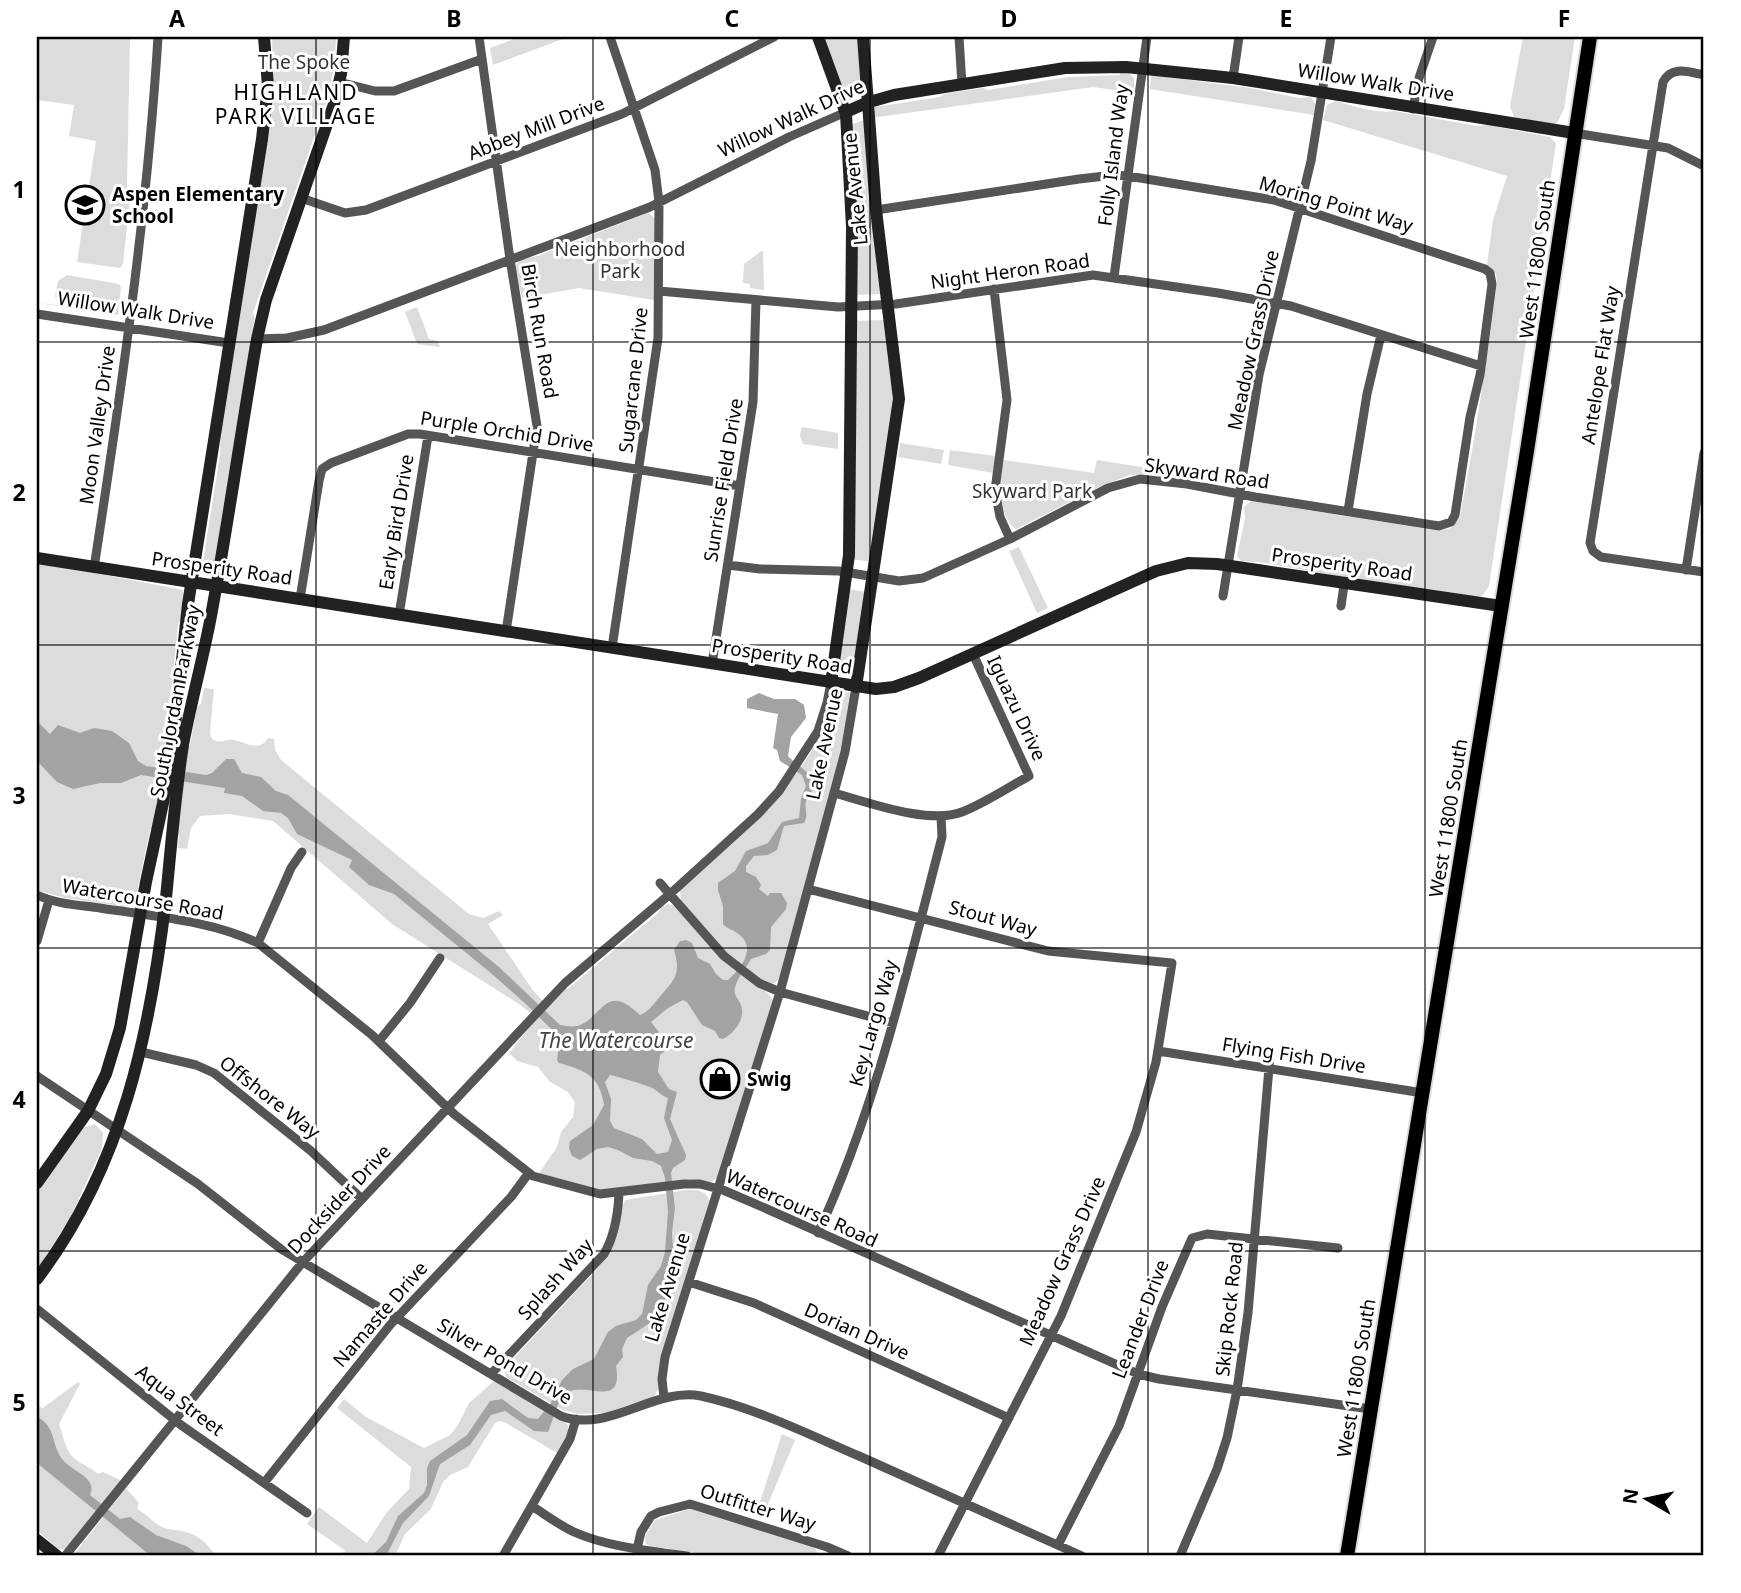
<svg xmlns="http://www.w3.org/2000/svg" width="1741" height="1593" viewBox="0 0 1741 1593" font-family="'Noto Sans',sans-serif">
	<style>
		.green { fill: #dcdcdc }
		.water { fill: #a3a3a3; fill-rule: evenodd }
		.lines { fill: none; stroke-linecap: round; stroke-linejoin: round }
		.primary-casing { stroke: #dbdbdb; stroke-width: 18 }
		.street { stroke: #555; stroke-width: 9 }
		.secondary { stroke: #222; stroke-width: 12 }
		.primary { stroke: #000; stroke-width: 14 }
		.grid { fill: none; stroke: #000; stroke-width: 2; stroke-opacity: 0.55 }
		.labels { text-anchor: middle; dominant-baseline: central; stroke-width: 6; stroke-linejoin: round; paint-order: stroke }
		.park-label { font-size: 19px; fill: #333; stroke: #fff }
		.street-label { font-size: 19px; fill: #000; stroke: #fff }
		.poi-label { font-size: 19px; font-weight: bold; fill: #000; stroke: #fff; text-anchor: start }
		.neighbourhood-label { font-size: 21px; letter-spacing: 2px; fill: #000; stroke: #fff }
		.water-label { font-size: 21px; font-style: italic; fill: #444; stroke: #fff }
		.neatline { fill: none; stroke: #000; stroke-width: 2.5 }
		.grid-label { font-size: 23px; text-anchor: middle; font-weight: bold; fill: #000 }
	</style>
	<rect width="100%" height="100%" fill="#fff"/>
	<path class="green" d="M37,37L130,38L127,185L130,201L123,264L120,268L77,262L96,141L69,136L74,105L37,100Z
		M272,37H336L335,61L328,97L253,313L255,318L214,568L211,570L202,568L220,455L221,420L273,89Z
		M519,37H568L493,65L490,48Z
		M820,37H859L862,90L844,97Z
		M1523,37H1575L1564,109L1557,123L1552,124L1514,117L1510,106Z
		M1121,73H1129L1134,78V93L1093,87L871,118L875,107L940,97L944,94L983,88L988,90L1068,77L1119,75Z
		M1151,75L1250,88L1299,98L1311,97L1316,105L1314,115L1150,89Z
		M1336,101C1353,106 1376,114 1394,111L1477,126L1487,125L1550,137L1556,143L1489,586L1483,595L1478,597L1430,589L1408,588L1259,562L1241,561L1237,556L1245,518L1244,507L1251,501L1439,531L1451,528L1460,517C1475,439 1487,361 1497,283L1496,274L1487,265L1493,220L1507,176L1323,120L1327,105Z
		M864,120L882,294L854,295L850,125Z
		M648,213L655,218L654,300L579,288L522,298L515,268C519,257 528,258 538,256Z
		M763,250L764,290L750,288V284L743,283L744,264Z
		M67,275L119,284L121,287L118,315L37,303L57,305L58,297H55L58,281Z
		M417,307L429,339L438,341L440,347L417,344L405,312Z
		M886,320L895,397L872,562L851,559L853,321Z
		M802,427L838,433V449L803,444L800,435Z
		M900,443L944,450L941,464L898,457Z
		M950,450L996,456L993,473L948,465Z
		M1004,460L1094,473L1097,460L1186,474L1183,478L1154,474L1130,475L1099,487L1016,529C997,517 1000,478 1004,460Z
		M1019,547L1048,608L1037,613L1009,551Z
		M37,562L183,590L181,619L178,624L171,695L174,700L170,743L190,746L197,707L201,704L204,688L214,689L210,732C211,737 211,739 216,741C222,743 227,739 233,740C246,742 259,753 268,738L274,739L275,750L281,760L469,914L483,918L499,911L503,915L488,924L532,989L548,1007L565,989L569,988L658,913L661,907L669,904L676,907L728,965L768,993L773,1000L717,1178L711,1182L690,1179L615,1190H602L539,1173L557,1147L561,1132L573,1117L575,1102L568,1092L550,1082L538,1067L517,1061L509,1053L537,1018L519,1004L392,924L273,821L229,814L200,816L191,828L187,849L178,848L179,836L177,834L180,806L160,803L154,826L150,830L138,887C141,895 138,904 128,907L65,898L40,891L37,887Z
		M848,589L867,592L855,672L836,669Z
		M836,691L851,693L846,732L780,979L772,984C734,969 708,931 681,901L680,890C737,835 820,775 833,692Z
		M95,1124L103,1133L102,1148L71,1216L37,1270V1190L83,1128Z
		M687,1190C697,1190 707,1190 709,1201L660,1360L658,1390L654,1397L605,1413L578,1414L563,1410L506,1377L504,1367L509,1360H512L597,1269L625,1200Z
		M495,1380L567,1424C572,1435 562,1443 557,1453L506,1423L500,1421L495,1423L468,1467L450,1475L443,1482L431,1509L405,1534L395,1556H335L346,1551L307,1524L319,1507L367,1543L387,1512L409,1489L411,1467L337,1408L344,1399L366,1417L424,1448L450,1435L458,1425L469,1403Z
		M78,1382L80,1384L59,1424C64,1437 65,1453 78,1461C85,1466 92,1468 98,1474L103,1472L120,1480V1483L69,1545L65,1549H58L37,1530V1406L43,1408Z
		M782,1434L795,1440L763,1516L756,1514Z
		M126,1488L139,1503L137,1509C146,1513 151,1521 160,1526C165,1529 170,1529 176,1530C196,1533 205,1540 216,1556H73Z
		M690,1509L811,1546L816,1549L818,1556H717L650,1546L646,1544L645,1536L655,1520Z"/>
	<path class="water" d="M759,693L774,699H795L804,705L806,718L791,737L788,756C796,765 813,772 813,786C813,792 808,796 806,801C804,809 809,814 804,823L784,826L777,850L768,855L754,856L746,866V872L756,877L761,885L759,889L768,896L770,893H781L787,903L786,909L771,927L770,950L766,954L751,959C746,968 737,978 735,988C733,995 738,998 740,1003C747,1017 735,1033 723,1039L719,1038L715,1031L702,1025L687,1002L683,1000L668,1008L651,1022L659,1032L651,1040L656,1046L662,1041L668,1048L660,1055L658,1072L669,1089L677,1092L670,1119L686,1155L685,1160L673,1168L671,1173L675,1208L672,1233L673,1247L668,1263L665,1302L650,1323L627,1338L622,1349L623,1357L616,1366C624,1411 584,1380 567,1393C556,1402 553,1421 548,1432L534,1431L505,1411L491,1415L470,1445L440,1464L429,1496L403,1523L387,1554L385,1556H371L386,1542L398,1516L424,1493L427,1485V1468L430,1461L467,1435L490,1401L502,1399L528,1418L538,1419L550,1404L562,1380L573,1369L594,1359L608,1332L616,1326L636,1320L642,1314L648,1285L661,1266L665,1252L668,1211L665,1178L661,1166L652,1161L633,1158L618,1150L608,1147L597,1149L580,1160L572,1156L569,1148L570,1141L593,1125L604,1105C600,1076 585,1070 559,1063L557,1060L559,1045L554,1032L528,1006L492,974L394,894L369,885L349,867L352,860L297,834L288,818L281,813L263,811L242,796L224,793L225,788L141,775L121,783H100L73,789L57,782L37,761V721L50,734L58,725L80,733L94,728L112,731L129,743L138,761L146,766L206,775L212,773L226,759H234L242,773L261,777L276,791L288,795L499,967L560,1025C566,1026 572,1027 578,1026C603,1017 605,981 640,1015C648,1012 652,1006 657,1000C673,981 682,976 674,950L680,941L686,940L692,943L698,958L710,964L716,974L723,980H728C742,967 758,947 737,933C732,929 727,929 723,924V906L718,890V883L735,871L746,851L768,843L782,822L799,818L801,799L806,786L802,775L780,761L777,750L773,748L778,714L747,708V699ZM610,1075C613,1075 650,1086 654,1089C659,1092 662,1096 668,1098L664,1118L672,1140L668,1152L657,1154L642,1139L614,1128L610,1121L611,1099L605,1082Z
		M37,1417C56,1426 51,1444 62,1459C72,1472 98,1477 90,1495L120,1519L130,1517L156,1535L186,1546L201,1556H151L37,1463Z"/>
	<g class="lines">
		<defs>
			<path id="primary" d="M1347,1556L1527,451L1590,37"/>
		</defs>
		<use href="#primary" class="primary-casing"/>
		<path class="street" d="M479,37L510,259L537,426L506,632
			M610,37L655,170L659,202L658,338L612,648
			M959,37L962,85
			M1704,75C1689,72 1672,65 1663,82L1590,543L1593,551L1601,557L1704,572
			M1233,78L1239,37
			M339,82L375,91H394L482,59
			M1413,109L1419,78L1433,37
			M1574,133L1668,148L1704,166
			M301,198L345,213L366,210L622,114L774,37
			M1114,277L1147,37
			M994,289L1007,400L995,490L1000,517L1010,539
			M659,291L838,307L896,304L1093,275L1218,293L1291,306L1481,366
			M37,314L229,343
			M257,339L287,338L324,330L650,207L789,137L846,112
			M1348,511L1367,394L1381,335
			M728,565L760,569L839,571L899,581L923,578L1010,539L1108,488L1140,479L1187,484L1255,497L1439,526L1451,522L1455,515L1470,417L1480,375L1492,284L1490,273L1485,269L1274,200L1128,176L1114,175L1079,179L876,210
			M94,568C121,392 147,215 158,37
			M1686,570L1704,453
			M1223,596L1259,375L1311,161L1331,37
			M300,599L319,481L322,469L331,463L408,434H420L740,486
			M1341,606L1344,585
			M399,615L428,436
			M712,664L753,402L756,300
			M834,793C868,802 928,825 962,812C985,803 1007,788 1029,776L973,654
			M660,883L724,956L759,983L780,992L893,1023
			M808,889L1048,951L1172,963L1156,1062L1136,1132L1061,1316L938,1556
			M37,895C56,904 79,905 100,908C151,916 210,920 258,943L372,1035L454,1114L533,1176L600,1194L684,1184H700L723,1190L767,1209L1138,1374L1159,1379L1370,1409
			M37,941L49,900
			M258,943L291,868L302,852
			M379,1041L410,1003L440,958
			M1158,1051L1423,1093
			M141,1052L196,1065L214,1073L311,1151L362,1199
			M37,1076L198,1184L281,1249L561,1416C609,1434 653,1387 701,1396C756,1408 808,1434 859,1456C934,1489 1008,1523 1082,1556
			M818,1233C876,1108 907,971 942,837L941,816
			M689,1282L754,1303L1009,1418
			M37,1309L181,1425L307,1513
			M491,1374L604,1254C614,1237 618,1213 619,1194
			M664,1398L662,1379L665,1357L780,992L845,752L856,687
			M264,1483L390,1325L511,1197L528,1174
			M532,1506C546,1515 559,1525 574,1532C608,1547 650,1551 687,1556
			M1058,1545L1119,1426L1162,1307L1192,1238L1207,1234L1338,1248
			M637,1549L641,1532L651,1516L659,1512L690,1504L827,1547L848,1556
			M65,1556L302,1263L565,983L670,894L758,814L779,791L818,731L827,703L831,683
			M503,1556L570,1439L576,1419
			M1180,1556L1217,1469L1227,1438L1237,1390L1248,1313L1270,1056"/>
		<path class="secondary" d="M818,37L846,114L852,227L849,555L831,683
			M846,112L866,103L894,95L1065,68L1126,67L1233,78L1574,133
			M37,558L876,689L894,687L919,678L1156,571L1188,563L1217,564L1501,606
			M856,687L899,399L876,210L863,37
			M37,1183L88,1111L106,1074L120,1028L146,882L163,803L175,726L188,604L262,139L268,86L264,37
			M37,1279C122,1167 150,1034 166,898C171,847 175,796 183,745C191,702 203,659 211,616C228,524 241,431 257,339L266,300L334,104L341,74L344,37
			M37,1540L57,1556"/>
		<use href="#primary" class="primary"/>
	</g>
	<path class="grid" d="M316,37V1556M593,37V1556M870,37V1556M1148,37V1556M1425,37V1556M37,342H1704M37,645H1704M37,948H1704M37,1251H1704"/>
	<defs>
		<symbol id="school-ring" viewBox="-11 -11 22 22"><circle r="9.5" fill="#fff" stroke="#000" stroke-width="1.5"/><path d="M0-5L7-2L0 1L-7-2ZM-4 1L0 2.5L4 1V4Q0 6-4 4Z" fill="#000"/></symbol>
		<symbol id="shop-ring" viewBox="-11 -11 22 22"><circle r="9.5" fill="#fff" stroke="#000" stroke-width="1.5"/><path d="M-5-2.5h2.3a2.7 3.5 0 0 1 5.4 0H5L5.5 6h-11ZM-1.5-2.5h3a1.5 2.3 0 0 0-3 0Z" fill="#000"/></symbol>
	</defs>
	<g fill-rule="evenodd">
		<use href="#school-ring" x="63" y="183" width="44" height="44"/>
		<use href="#shop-ring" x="698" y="1057" width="44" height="44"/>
	</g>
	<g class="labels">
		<g class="park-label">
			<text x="304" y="62">The Spoke</text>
			<text x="620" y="249">Neighborhood<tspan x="620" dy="22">Park</tspan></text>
			<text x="1032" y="491">Skyward Park</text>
		</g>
		<g class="street-label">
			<text transform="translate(1376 82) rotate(9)">Willow Walk Drive</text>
			<text transform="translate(791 118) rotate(-25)">Willow Walk Drive</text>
			<text transform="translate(536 128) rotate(-21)">Abbey Mill Drive</text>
			<text transform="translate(1113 155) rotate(-83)">Folly Island Way</text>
			<text transform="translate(855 189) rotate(-96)">Lake Avenue</text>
			<text transform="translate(1336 204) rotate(16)">Moring Point Way</text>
			<text transform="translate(1537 259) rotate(-82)">West 11800 South</text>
			<text transform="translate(1010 271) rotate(-8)">Night Heron Road</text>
			<text transform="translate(136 310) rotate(9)">Willow Walk Drive</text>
			<text transform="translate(540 331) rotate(80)">Birch Run Road</text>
			<text transform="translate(1253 340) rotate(-78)">Meadow Grass Drive</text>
			<text transform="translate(1600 365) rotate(-81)">Antelope Flat Way</text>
			<text transform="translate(633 380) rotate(-84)">Sugarcane Drive</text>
			<text transform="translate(97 425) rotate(-82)">Moon Valley Drive</text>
			<text transform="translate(507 431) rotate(9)">Purple Orchid Drive</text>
			<text transform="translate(1207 473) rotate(8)">Skyward Road</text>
			<text transform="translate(723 480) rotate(-81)">Sunrise Field Drive</text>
			<text transform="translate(396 522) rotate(-81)">Early Bird Drive</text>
			<text transform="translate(1342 564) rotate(8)">Prosperity Road</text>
			<text transform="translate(222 568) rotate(8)">Prosperity Road</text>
			<text transform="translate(782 656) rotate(9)">Prosperity Road</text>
			<text transform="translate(175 701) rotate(-79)">South Jordan Parkway</text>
			<text transform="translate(1017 708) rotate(65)">Iguazu Drive</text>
			<text transform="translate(824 744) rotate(-78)">Lake Avenue</text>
			<text transform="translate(1448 818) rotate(-81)">West 11800 South</text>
			<text transform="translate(143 899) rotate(10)">Watercourse Road</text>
			<text transform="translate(993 918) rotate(15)">Stout Way</text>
			<text transform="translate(873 1023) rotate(-74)">Key Largo Way</text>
			<text transform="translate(1294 1055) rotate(9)">Flying Fish Drive</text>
			<text transform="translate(270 1097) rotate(38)">Offshore Way</text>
			<text transform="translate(339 1199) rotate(-47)">Docksider Drive</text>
			<text transform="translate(802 1208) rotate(24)">Watercourse Road</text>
			<text transform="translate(1062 1261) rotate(-66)">Meadow Grass Drive</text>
			<text transform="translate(555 1279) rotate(-48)">Splash Way</text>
			<text transform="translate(667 1287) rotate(-73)">Lake Avenue</text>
			<text transform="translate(1229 1309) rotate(-84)">Skip Rock Road</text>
			<text transform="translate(380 1314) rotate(-49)">Namaste Drive</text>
			<text transform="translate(1140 1319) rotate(-69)">Leander Drive</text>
			<text transform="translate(857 1331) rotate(24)">Dorian Drive</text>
			<text transform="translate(505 1361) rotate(30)">Silver Pond Drive</text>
			<text transform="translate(1356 1378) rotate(-81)">West 11800 South</text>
			<text transform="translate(180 1400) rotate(37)">Aqua Street</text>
			<text transform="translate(758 1507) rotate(17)">Outfitter Way</text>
		</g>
		<g class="poi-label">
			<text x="112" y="194">Aspen Elementary<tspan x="112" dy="22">School</tspan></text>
			<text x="747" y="1079">Swig</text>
		</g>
		<g class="neighbourhood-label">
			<text x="296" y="92">HIGHLAND<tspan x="296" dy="24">PARK VILLAGE</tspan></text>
		</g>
		<g class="water-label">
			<text x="616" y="1040">The Watercourse</text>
		</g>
	</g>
	<rect width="1741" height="1593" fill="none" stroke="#ffffff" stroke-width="77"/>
	<g transform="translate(1647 1499) rotate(279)" stroke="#ffffff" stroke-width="5" paint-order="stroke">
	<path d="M0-5L12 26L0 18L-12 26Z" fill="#000000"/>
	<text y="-10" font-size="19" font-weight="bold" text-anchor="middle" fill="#000000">N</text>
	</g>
	<rect x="38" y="38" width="1664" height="1516" class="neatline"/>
	<g class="grid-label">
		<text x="177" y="27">A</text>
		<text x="454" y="27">B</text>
		<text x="732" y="27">C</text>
		<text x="1009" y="27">D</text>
		<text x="1286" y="27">E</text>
		<text x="1564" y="27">F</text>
		<text x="19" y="198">1</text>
		<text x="19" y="501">2</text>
		<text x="19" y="804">3</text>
		<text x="19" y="1108">4</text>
		<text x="19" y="1411">5</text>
	</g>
</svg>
